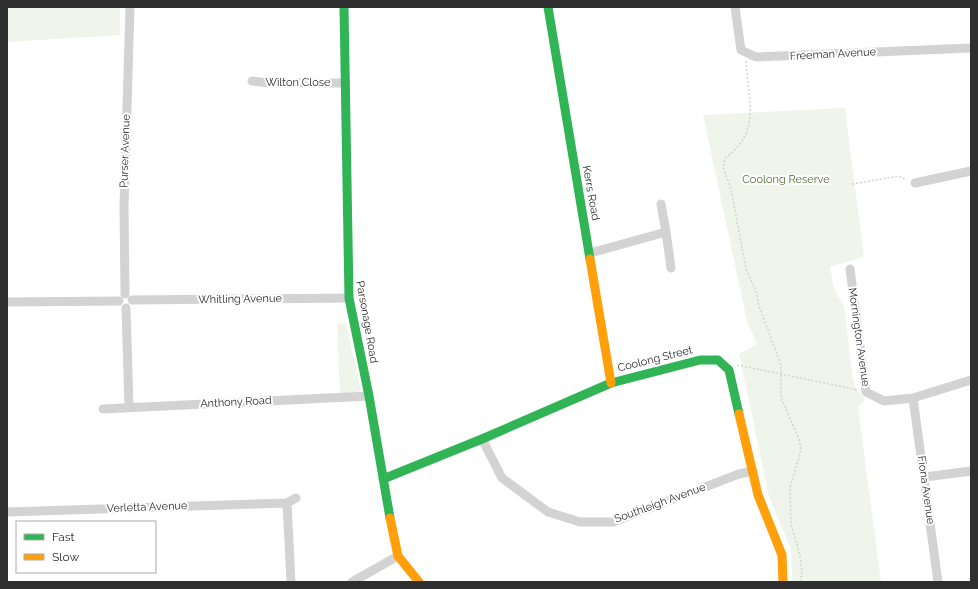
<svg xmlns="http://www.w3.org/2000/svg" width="978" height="589" viewBox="0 0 978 589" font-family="Raleway,sans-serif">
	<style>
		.green { fill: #f0f5eb }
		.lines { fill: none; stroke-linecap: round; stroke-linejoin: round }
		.path { stroke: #d3d3d3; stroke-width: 1.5; stroke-dasharray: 2 2; stroke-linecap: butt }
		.street { stroke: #d3d3d3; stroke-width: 9 }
		.fast { stroke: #30b455; stroke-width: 9 }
		.slow { stroke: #ff9f0a; stroke-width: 9 }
		.labels { text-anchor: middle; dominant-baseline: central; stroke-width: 4; stroke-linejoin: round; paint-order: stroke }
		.street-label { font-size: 11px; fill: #2e2e2e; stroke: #fff }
		.park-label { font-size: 11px; fill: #4f6e37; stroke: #fff }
	</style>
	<rect width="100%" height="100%" fill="#fff"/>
	<path class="green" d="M7,7H120V35L7,42Z
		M845,108L864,257L830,267L834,289L844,306L853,379L856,388L865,400L858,407L881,582H792L791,549L769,497L739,354L757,344L747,321L703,115Z
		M346,323L361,391L340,394L337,324Z"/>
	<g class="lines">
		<path class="path" d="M746,61C748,98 762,132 725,158L723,167L731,189L746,269L756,291L759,306L781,365V398L799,439L801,450L790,488L791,524L800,555L802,574L800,582
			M852,184L899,176L907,180
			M737,365L858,390"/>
		<path class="street" d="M735,7L741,50L756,57L971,48
			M252,81L269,83H345
			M915,183L971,171
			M661,204L666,232
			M590,253L666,232L671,268
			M850,269L866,392L884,401L913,398L971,380
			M125,294L124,207L130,7
			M132,300L349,298
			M7,302L119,301
			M126,308L129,407
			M913,398L938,582
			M103,409L369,396
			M482,439L502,478L548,512L580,522H613L739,474L753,471
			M925,477L971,471
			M287,503L296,498
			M7,512L287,503L291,582
			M352,582L398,556"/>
		<path class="fast" d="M344,7L349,298L369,396L390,518
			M548,7L590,259
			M383,479L482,439L611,383L700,360H718L729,370L739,414"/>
		<path class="slow" d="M590,259L611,383
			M739,414L758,495L782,555L783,582
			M390,518L398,556L419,582"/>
	</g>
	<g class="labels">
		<g class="street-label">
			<text transform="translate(833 54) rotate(-3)">Freeman Avenue</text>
			<text x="298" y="82">Wilton Close</text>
			<text transform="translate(125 151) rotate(-88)">Purser Avenue</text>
			<text transform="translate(591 193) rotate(80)">Kerrs Road</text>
			<text transform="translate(240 299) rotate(-1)">Whitling Avenue</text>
			<text transform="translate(367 322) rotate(80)">Parsonage Road</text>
			<text transform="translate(859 337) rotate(82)">Mornington Avenue</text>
			<text transform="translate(655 359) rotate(-14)">Coolong Street</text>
			<text transform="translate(236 402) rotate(-3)">Anthony Road</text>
			<text transform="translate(926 490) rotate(82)">Fiona Avenue</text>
			<text transform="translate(660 503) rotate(-20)">Southleigh Avenue</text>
			<text transform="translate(147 507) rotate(-2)">Verletta Avenue</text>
		</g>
		<g class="park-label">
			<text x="786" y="179">Coolong Reserve</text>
		</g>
	</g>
	<rect width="978" height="589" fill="none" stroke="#2e2e2e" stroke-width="16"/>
	<rect x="16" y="521" width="140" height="52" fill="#ffffff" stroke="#ababab"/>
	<rect x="24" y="534" width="20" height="6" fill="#30b455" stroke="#ababab"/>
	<text x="52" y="541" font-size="12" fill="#2e2e2e">Fast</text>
	<rect x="24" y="554" width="20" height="6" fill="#ff9f0a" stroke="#ababab"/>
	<text x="52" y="561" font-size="12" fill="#2e2e2e">Slow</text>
</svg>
